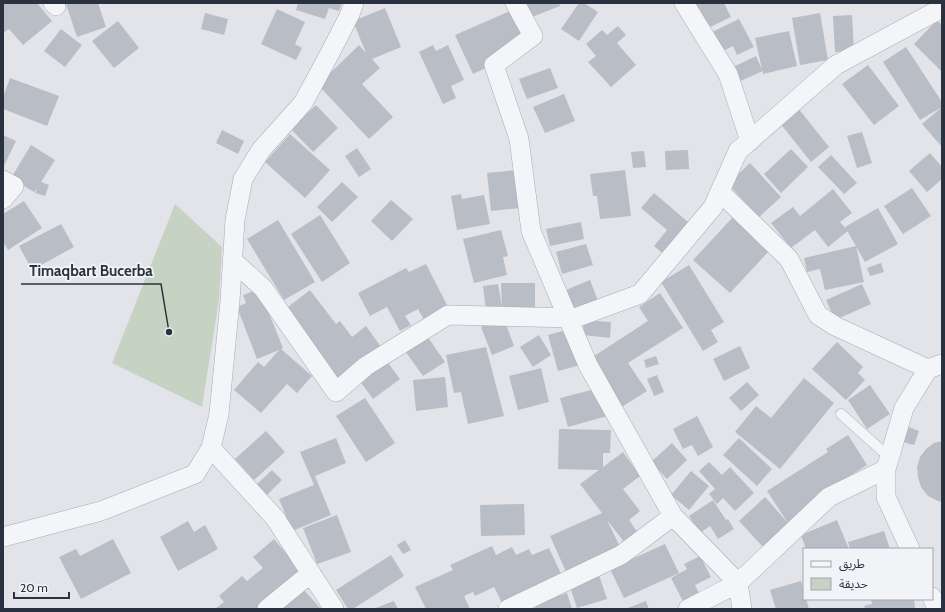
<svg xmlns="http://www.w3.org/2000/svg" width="945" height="612" viewBox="0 0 945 612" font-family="Cabin,'Noto Sans Arabic',sans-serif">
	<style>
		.green { fill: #c6d3c3 }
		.building { fill: #b9bdc6 }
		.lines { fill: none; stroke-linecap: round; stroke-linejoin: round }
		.service-casing { stroke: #a7abb3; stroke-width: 11 }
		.minor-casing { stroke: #a7abb3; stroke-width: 20 }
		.service { stroke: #f4f5f8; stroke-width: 10 }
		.minor { stroke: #f4f5f8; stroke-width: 19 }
		.leader { fill: none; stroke: #2a3240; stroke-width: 1.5 }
		.callout-dot { fill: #2a3240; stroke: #f1f3f7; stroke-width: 1.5 }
		.callout-label { font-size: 15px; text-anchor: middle; font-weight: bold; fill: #2a3240; stroke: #f1f3f7; stroke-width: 3.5; stroke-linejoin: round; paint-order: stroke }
	</style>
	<rect width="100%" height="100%" fill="#e2e4e9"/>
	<path class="green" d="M175,204L222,247L219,300L202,407L112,363Z"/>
	<path class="building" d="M3,3H37L52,21L23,45L9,29L3,33Z
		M51,3H98L106,27L77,37L66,4L53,8Z
		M298,3H342L339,11L329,8L325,19L296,10Z
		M526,3H559L560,6L532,17Z
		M579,3H584L598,12L579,41L561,29Z
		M692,3H724L731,17L706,29Z
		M385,8L401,47L372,59L380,68L362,84L393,117L369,139L318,85L359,45L366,53L353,21Z
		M277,9L305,22L295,44L302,48L296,60L261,44Z
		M512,10L526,41L494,64L473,74L455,35Z
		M205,13L228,19L224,35L201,29Z
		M820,13L828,60L800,65L792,18Z
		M852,15L854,51L835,52L833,16Z
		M739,19L754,47L737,55L733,46L721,52L712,32Z
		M937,20L942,25V72L914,44Z
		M118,21L139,48L114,68L92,41Z
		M618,26L626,35L617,43L636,65L611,87L588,62L596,56L586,44L602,30L607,35Z
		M61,29L82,45L65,67L44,51Z
		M789,31L797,66L763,74V71L738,82L731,68L756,56L762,69L755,38Z
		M433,45L436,51L448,45L464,80L451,86L456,98L443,104L419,52Z
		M906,47L942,102V107L920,120L883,62Z
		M868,65L899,106L874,125L842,84Z
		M550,68L558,88L527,99L519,79Z
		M10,78L59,96L47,126L3,109V97Z
		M564,94L575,121L545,133L533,107Z
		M316,105L338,128L313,152L291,129Z
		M942,107V147L922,124Z
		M798,108L829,147L811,162L779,122Z
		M222,130L244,141L238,154L216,143Z
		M862,132L872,163L857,168L847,136Z
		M290,134L330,170L305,198L265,162Z
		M3,135L16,141L3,168Z
		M31,145L55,160L41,182L49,185L45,196L35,193L37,188L34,192L11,178Z
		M357,148L371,169L359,177L345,156Z
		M791,149L808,167L781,193L764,174Z
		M688,150L689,169L666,170L665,151Z
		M644,151L646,167L633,168L631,152Z
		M930,153L942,167V179L927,192L909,171Z
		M831,155L857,183L844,194L818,167Z
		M750,163L781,197L759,217L728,184Z
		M517,170L521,208L491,211L487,173Z
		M625,170L631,216L600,219L597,196H593L590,174Z
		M342,182L358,197L332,222L317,207Z
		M912,188L931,216L903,234L884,206Z
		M833,189L852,213L840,222L848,231L828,247L815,230L791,248L771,223L793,207L800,216Z
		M654,193L694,227L668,258L654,246L667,230L641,208Z
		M461,194L462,199L484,195L490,224L457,230L451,196Z
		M391,200L413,219L392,241L371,221Z
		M24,201L42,228L8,250L3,242V214Z
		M878,208L898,244L865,262L845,227Z
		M320,215L350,263L322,282L291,234Z
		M733,217L769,251L730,293L693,260Z
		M278,220L315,282L284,300L247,239Z
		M581,222L584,239L550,246L546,229Z
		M61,224L74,247L32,270L19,246Z
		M501,230L508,256L503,257L507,275L474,283L463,239Z
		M586,244L593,265L562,274L556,252Z
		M856,246L864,282L825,290L820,269L807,272L804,258Z
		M881,263L884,272L870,276L867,268Z
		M426,264L448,307L424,320L418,309L405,316L411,325L400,331L387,307L370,316L358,293L406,268L409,272Z
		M689,265L724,322L711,330L718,342L703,351L661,282Z
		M590,280L600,306L577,315L566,290Z
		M501,283H535V310L486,311L483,286L498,284L502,307Z
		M862,284L871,304L835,320L826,300Z
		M259,289L283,348L281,349L312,376L297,393L287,384L261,413L234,390L258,362L264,367L279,350L257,359L237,307L246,303L243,295Z
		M310,290L336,324L323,334L340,321L352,337L366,326L384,351L340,384L284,310Z
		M660,293L683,328L628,363L647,391L620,408L588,360L648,321L639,307Z
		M504,319L514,346L492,355L481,327Z
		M584,320L611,322L610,338L583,335Z
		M570,329L580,365L558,371L548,335Z
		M539,335L551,355L533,367L520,347Z
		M427,336L445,362L423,376L405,351Z
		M837,342L863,367L858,373L865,380L846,400L812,369Z
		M740,346L750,368L724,381L713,359Z
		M486,347L504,416L468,424L461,392L454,393L446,355Z
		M656,356L659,364L646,368L644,360Z
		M386,360L400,379L373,399L359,380Z
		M541,368L549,402L518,410L509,376Z
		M657,375L664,392L654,396L647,379Z
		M445,377L448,407L416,411L413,380Z
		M804,378L834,403L780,469L735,432L756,406L771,418Z
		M747,382L759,395L741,411L729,398Z
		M870,385L890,414L867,429L848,400Z
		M599,388L607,416L568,427L560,398Z
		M365,398L395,443L366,462L336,416Z
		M697,416L713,447L698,456L692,445L683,449L673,429Z
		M909,427L919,431L914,445L903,442Z
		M559,429L611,430L610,453H603V467L623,452L640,476L623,489L640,511L629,520L638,533L625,543L607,520L621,549L567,574L550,536L602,513L580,484L599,470L558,469Z
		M266,431L285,452L254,480L235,459Z
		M848,435L867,465L848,477L853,485L763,547L739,521L765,497L788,523L767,491L828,452L826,449Z
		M336,438L346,463L315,476L331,515L292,531L279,499L314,485L300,452Z
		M739,438L772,469L757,486L723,455Z
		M942,441V502L938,501L928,496L921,487L918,477L917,467L920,457L926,449L934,443Z
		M672,443L687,460L667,479L651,462Z
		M709,462L722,475L730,467L754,493L735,511L723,498L717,504L709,494L715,489L699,471Z
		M272,470L282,480L266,496L256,485Z
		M691,471L709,486L689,510L671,495Z
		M713,500L726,520L728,519L734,529L718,539L710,526L700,533L689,516Z
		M524,504L525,535L481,536L480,505Z
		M337,515L351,552L317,564L303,528Z
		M837,520L849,549H806L801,535Z
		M188,521L194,532L205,525L218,549L178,571L160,537Z
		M884,531L890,549H850L848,542Z
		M113,539L131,573L81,599L59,557L76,549L80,556Z
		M274,539L301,571L258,609H215L224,602L219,596L242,576L247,581L263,568L253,557Z
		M405,540L411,550L403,554L397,545Z
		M665,544L679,573L624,598L610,569Z
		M492,546L496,555L512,547L516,555L529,549L532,555L549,548L563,578L503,605L494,587L475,596L473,592L464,596L470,609H426L415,587L453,570L450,565Z
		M391,555L404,576L353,609H348L336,590Z
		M700,556L711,577L695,585L702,599L686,607L671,578L687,569L684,564Z
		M599,575L607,599L577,608L569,584Z
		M801,581L804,591V599H806L809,609H776L770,590Z
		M303,589L321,609H280Z
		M567,593L572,609H536L534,604Z
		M871,599H914L915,609H865L864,606L872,604Z
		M394,601L398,609H373Z
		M646,601L649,609H625Z"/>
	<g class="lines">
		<defs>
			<path id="service" d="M841,414L889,457"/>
			<path id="minor" d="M53,3L56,6
				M515,3L533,36L494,65L519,139L531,231L588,365L673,516L738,583L688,609
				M684,3L728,74L750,141
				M3,180L14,186L3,199
				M720,192L789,259L818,315L835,326L928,369
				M232,260L263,288L336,392L366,366L448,315L575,318L640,294L713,207L738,151L836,65L942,8
				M211,448L275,518L334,609
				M3,537L101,511L195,474L211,448L219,414L230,301L235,220L243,179L261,150L303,103L329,55L350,14L354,3
				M910,549L886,497V469L904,408L928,369L942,364
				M932,597L937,609
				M267,609L311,573
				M508,609L621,555L673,516
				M742,609L738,583L829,497L886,469"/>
		</defs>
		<use href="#service" class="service-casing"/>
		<use href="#minor" class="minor-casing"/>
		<use href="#service" class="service"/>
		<use href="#minor" class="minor"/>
	</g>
	<path class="leader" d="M169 332L161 284H21"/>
	<circle class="callout-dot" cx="169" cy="332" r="4"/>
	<g class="callout-label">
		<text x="91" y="276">Timaqbart Bucerba</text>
	</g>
	<rect width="945" height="612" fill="none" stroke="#2a3240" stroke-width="8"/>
	<rect x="803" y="548" width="130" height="52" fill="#f1f3f7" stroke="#a1a6ae"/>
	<rect x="811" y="561" width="20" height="6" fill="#f4f5f8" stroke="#a1a6ae"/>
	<text x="839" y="568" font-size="12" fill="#2a3240">طريق</text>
	<rect x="811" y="578" width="20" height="12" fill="#c6d3c3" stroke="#a1a6ae"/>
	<text x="839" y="588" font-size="12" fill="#2a3240">حديقة</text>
	<path d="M14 592v6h55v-6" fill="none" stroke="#2a3240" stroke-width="2"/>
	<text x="20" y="592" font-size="12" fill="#2a3240" stroke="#f1f3f7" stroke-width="3" paint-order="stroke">20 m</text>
</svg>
